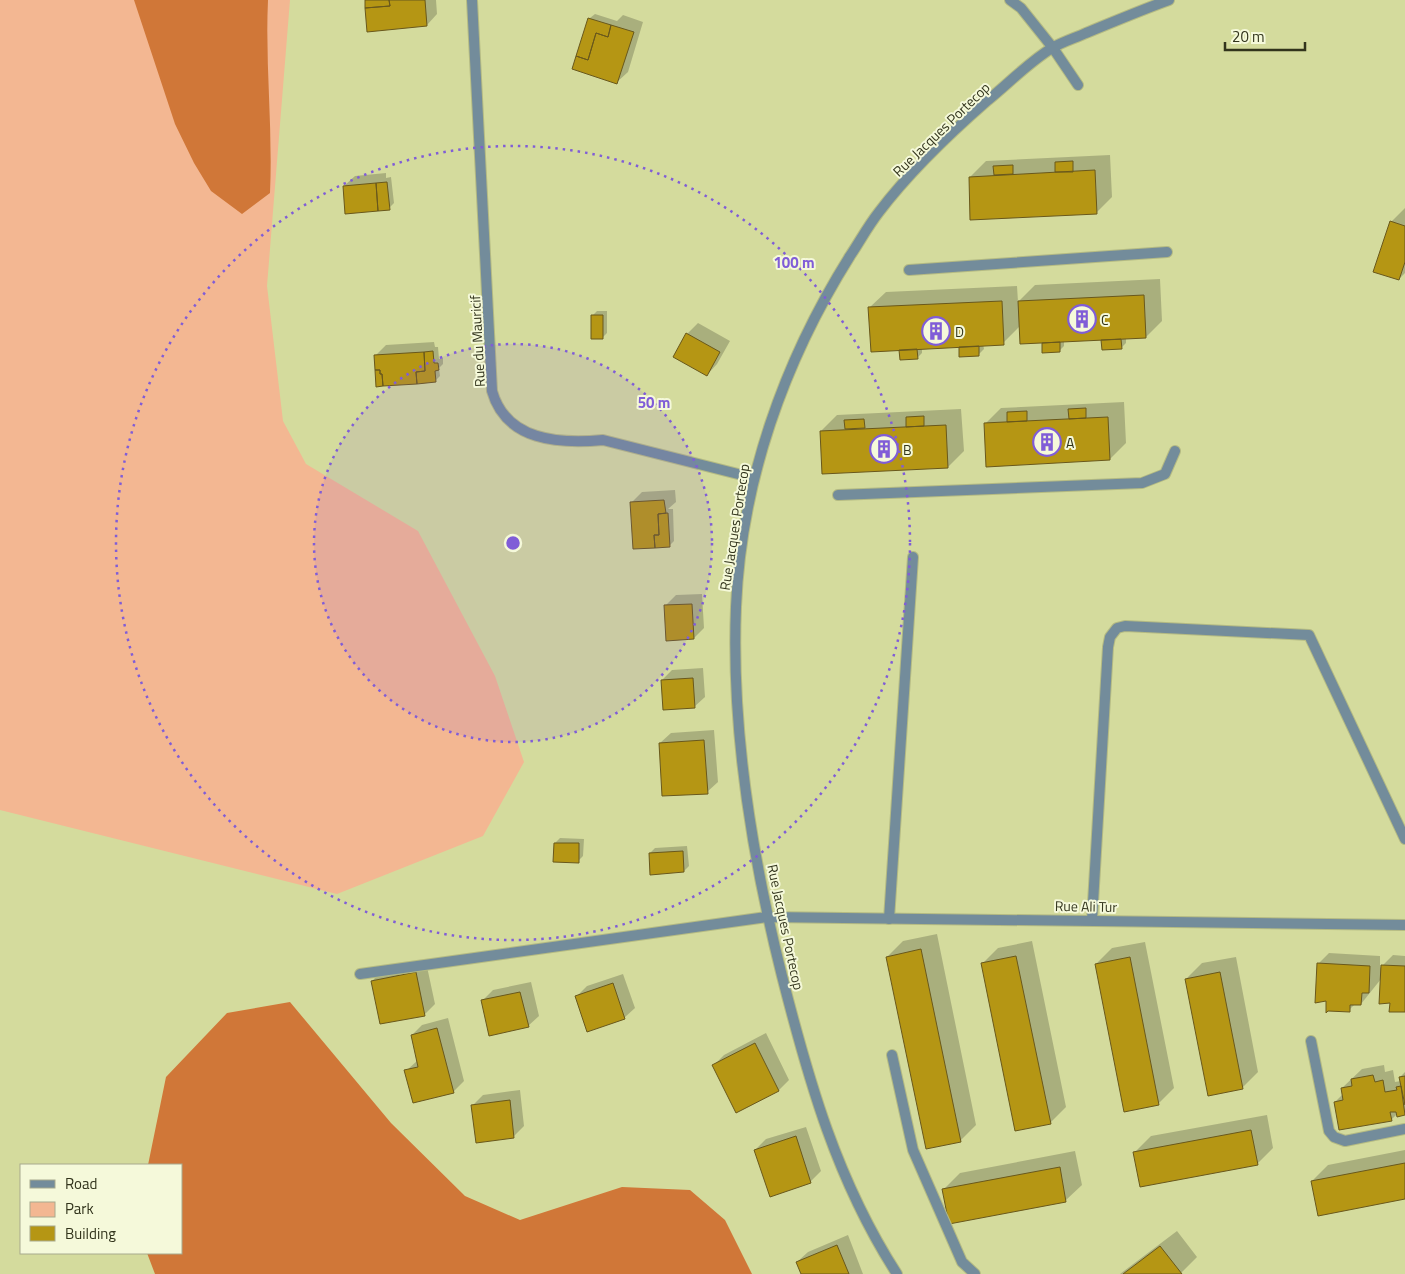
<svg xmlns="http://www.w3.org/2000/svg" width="1405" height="1274" viewBox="0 0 1405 1274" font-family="'Titillium Web',sans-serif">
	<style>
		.green { fill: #f3b792 }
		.forest { fill: #d07738 }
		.shadow { fill: #0003 }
		.building { fill: #b59614; stroke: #69581c }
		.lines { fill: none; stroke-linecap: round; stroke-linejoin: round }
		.service-casing { stroke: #b4ba83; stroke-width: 12 }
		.minor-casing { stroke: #b4ba83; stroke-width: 12 }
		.service { stroke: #738c9b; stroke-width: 10 }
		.minor { stroke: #738c9b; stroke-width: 10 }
		.ring { fill: none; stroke: #805dd7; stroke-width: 2.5; stroke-dasharray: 2.5 5 }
		.labels { text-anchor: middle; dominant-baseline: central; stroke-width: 4; stroke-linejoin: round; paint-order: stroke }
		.street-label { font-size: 14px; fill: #32341c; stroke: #f5f9da }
		.poi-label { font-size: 14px; fill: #32341c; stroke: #f5f9da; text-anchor: start }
		.centre { fill: #805dd7; stroke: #f5f9da; stroke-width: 2.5 }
		.ring-label { font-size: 15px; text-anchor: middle; font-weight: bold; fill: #805dd7; stroke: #f5f9da; stroke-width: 4; stroke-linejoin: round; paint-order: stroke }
	</style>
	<rect width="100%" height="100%" fill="#d4db9d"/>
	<path class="green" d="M0,0H290L267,286L283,421L306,464L418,531L495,676L524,762L483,836L337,894L0,810Z"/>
	<path class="forest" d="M134,0H268C265,64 273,128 270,193L242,214L211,191L194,163L175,124Z
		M290,1002L391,1123L465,1196L520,1220L622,1187L690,1190L725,1220L752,1274H155L147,1253H181V1165H148L166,1077L227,1013Z"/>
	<path class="shadow" d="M366,0H436L437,14L427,25Z
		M595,14L617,21L623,15L643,22L628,72L617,82L590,18Z
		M1110,155L1112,197L1096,213L970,177L986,161Z
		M386,173V178L391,177L394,203L389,208L344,186L355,176Z
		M1405,208V273L1399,279L1391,222Z
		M1160,279L1162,321L1146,337L1126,338V343L1121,348L1103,339L1064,341V346L1059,351H1043V342L1020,326L1003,343L983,344L984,349L979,354L960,346L922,348V353L917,358L900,349L870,307L886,292L1017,286L1018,302L1035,285Z
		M597,311H607V333L602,338L592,316Z
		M698,323L730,341L717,364L707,375L687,334Z
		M434,342L435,347H438L439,359L443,358V364L439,368L440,376L435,381L375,356L386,345Z
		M1124,402L1126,443L1110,459L985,424L1001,408Z
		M961,409L964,451L948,467L821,431L837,415Z
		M675,490L676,502L668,509H673L674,541L669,546L631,503L642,492Z
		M702,594L704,628L694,638L665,606L676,595Z
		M703,668L705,697L694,707L662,680L672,670Z
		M714,730L718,782L707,792L660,743L671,733Z
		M560,838L584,839L583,856L578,861L555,843Z
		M687,846L689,866L684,871L650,853L655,848Z
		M937,934L976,1125L960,1141L887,957L903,941Z
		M1032,941L1066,1107L1050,1123L982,964L998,948Z
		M1145,942L1174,1088L1158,1104L1096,964L1112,948Z
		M1329,953L1380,956V968L1393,955L1405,956V1010L1392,1002L1381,979L1361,1004H1355L1349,1010L1328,1000L1318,964Z
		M1236,957L1258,1072L1242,1088L1186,979L1202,963Z
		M426,962L435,1004L424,1015L372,981L383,970Z
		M623,974L635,1008L624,1018L576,997L587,986Z
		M531,982L539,1016L528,1026L482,1001L493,990Z
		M448,1018L464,1081L453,1092L406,1071L418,1060L412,1035L422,1025Z
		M766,1033L789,1080L779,1090L737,1111L714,1065L724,1055Z
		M1384,1065L1385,1072L1393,1070L1395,1082L1401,1081L1400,1077L1405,1072V1114H1397L1391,1120L1335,1102L1343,1094L1342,1088L1362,1069Z
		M520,1090L524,1126L513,1137L473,1105L483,1095Z
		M1267,1115L1273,1148L1257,1164L1135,1152L1151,1136Z
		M806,1127L821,1171L810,1182L755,1150L766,1139Z
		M1405,1150V1198L1312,1181L1328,1165Z
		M1075,1151L1082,1185L1066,1200L944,1189L960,1173Z
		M1177,1231L1197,1257L1180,1274H1120Z
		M848,1235L863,1274H802L797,1262L808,1252Z"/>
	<path class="building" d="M365,0H389L390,6L365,8Z
		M389,0H425L427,26L367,32L365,8L390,6Z
		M588,18L611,25L608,37L596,33L588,60L576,56Z
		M611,25L634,32L617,84L572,69L576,56L588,60L596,33L608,37Z
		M1073,161V172H1055V162Z
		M1013,165V174L994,175L993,166Z
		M1095,170L1097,214L970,220L969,177Z
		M387,182L390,210L378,211L376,183Z
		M376,183L378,211L345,214L343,186Z
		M1390,221L1405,226V262L1399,280L1373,272Z
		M1144,295L1146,338L1020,344L1018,301Z
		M1002,301L1004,345L871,352L868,307Z
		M591,315H603V339H591Z
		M686,333L720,352L707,376L673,357Z
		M1121,339L1122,349L1102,350L1101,340Z
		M1060,342V352L1042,353V343Z
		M979,346V356L959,357V347Z
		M917,349L918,359L900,360L899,350Z
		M433,351L434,363H438L439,370L435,371L436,382L417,384L416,372L425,371L424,352Z
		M424,352L425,371L416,372L417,384L383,386L382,374H380V370H375L374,355Z
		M375,370H380V374H382L383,386L376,387Z
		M1086,408V418L1069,419L1068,409Z
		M1027,411V421L1007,422V412Z
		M924,416V426L906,427V417Z
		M1108,417L1110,460L986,467L984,423Z
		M864,419L865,428L845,429L844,420Z
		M946,425L948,468L822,474L820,431Z
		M664,500L666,513L658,514L659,535H654L655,548L633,549L630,502Z
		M668,513L670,547L655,548L654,535H659L658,514Z
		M692,604L694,639L666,641L664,605Z
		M693,678L695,708L663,710L661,680Z
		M704,740L708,794L662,796L659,743Z
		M554,843H579V863L553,862Z
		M683,851L684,872L650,875L649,853Z
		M921,949L961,1142L926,1149L886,957Z
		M1016,956L1051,1124L1015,1131L981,963Z
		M1130,957L1159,1105L1124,1112L1095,964Z
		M1317,963L1370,966L1369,993H1362L1361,1005H1350V1012L1328,1011L1326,1013V1001L1315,1003Z
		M1381,965L1405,966V1012H1389L1390,1003L1379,1004Z
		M416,972L425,1016L380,1024L371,981Z
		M1220,972L1243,1089L1208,1096L1185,979Z
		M613,983L625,1019L587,1032L575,996Z
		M520,992L529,1027L489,1036L481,1000Z
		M437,1028L454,1093L413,1103L404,1070L418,1067L411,1035Z
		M755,1043L779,1091L736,1113L712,1065Z
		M1373,1075L1375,1082L1383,1080L1385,1092L1397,1090L1396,1087L1401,1086L1405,1115L1397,1117L1396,1112H1390L1392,1121L1339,1130L1334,1102L1343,1100L1341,1088L1352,1086L1351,1079Z
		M1405,1076V1105L1399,1077Z
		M510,1100L514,1138L476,1143L471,1105Z
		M1251,1130L1258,1165L1140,1187L1133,1152Z
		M796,1136L811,1183L770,1197L754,1150Z
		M1405,1163V1199L1318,1216L1311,1181Z
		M1060,1167L1066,1202L949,1224L942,1189Z
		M837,1245L849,1274H801L796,1262Z
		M1160,1246L1182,1274H1123Z"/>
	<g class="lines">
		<defs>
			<path id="service" d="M1053,48L1078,85
				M909,270L1167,252
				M838,495L1142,483L1165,474L1175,451
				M889,919L913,557
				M1092,920L1108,647L1110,637L1117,628L1125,626L1309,635L1405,839
				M1311,1041L1329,1131L1334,1137L1345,1141L1405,1129
				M892,1055L913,1150L962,1262L975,1274"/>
			<path id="minor" d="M472,0L492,391C506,441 559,444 603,440L754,478
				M1010,0L1021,8L1053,48
				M360,974L767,917L1405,925
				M897,1274C837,1181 809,1082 782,976C752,857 731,730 736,607C741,482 784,361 850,256C860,241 868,226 879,212C910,171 949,134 988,100C1009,83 1029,62 1052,48C1062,42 1075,38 1086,33C1113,22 1141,10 1169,0"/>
		</defs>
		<use href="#service" class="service-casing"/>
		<use href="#minor" class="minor-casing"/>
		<use href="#service" class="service"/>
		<use href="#minor" class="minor"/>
	</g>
	<circle cx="513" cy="543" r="199" fill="#805dd7" fill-opacity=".12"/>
	<g class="ring">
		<circle cx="513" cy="543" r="199"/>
		<circle cx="513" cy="543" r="397"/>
	</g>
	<defs>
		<symbol id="building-ring" viewBox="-11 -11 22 22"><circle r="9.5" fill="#f5f9da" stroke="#805dd7" stroke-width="1.5"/><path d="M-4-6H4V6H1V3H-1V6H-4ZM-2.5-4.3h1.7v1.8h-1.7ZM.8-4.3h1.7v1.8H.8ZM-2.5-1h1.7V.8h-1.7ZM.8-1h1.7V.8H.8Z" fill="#805dd7"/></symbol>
	</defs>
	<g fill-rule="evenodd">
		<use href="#building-ring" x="1066" y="303" width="32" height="32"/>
		<use href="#building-ring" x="920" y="315" width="32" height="32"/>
		<use href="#building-ring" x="1031" y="426" width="32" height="32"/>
		<use href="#building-ring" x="868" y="433" width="32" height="32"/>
	</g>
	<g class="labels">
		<g class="street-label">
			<text transform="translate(941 129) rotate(-44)">Rue Jacques Portecop</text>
			<text transform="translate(477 341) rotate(-93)">Rue du Mauricif</text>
			<text transform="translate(734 527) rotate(-81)">Rue Jacques Portecop</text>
			<text transform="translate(1086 906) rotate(1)">Rue Ali Tur</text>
			<text transform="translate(786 927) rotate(78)">Rue Jacques Portecop</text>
		</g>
		<g class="poi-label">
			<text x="1101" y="319">C</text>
			<text x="955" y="331">D</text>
			<text x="1066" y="442">A</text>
			<text x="903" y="449">B</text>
		</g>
	</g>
	<circle cx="513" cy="543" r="8" class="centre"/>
	<g class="ring-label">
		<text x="794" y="268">100 m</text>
		<text x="654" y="408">50 m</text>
	</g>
	<rect x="20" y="1164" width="162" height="90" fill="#f5f9da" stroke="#a7aa8e"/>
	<rect x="30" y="1180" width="25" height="8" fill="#738c9b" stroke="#a7aa8e"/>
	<text x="65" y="1189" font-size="15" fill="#32341c">Road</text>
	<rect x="30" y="1202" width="25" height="15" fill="#f3b792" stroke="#a7aa8e"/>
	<text x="65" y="1214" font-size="15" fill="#32341c">Park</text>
	<rect x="30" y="1226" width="25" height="15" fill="#b59614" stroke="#a7aa8e"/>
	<text x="65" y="1239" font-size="15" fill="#32341c">Building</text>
	<path d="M1225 42v8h80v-8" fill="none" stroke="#32341c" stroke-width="2.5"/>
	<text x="1232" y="42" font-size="15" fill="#32341c" stroke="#f5f9da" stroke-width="4" paint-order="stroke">20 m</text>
</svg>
